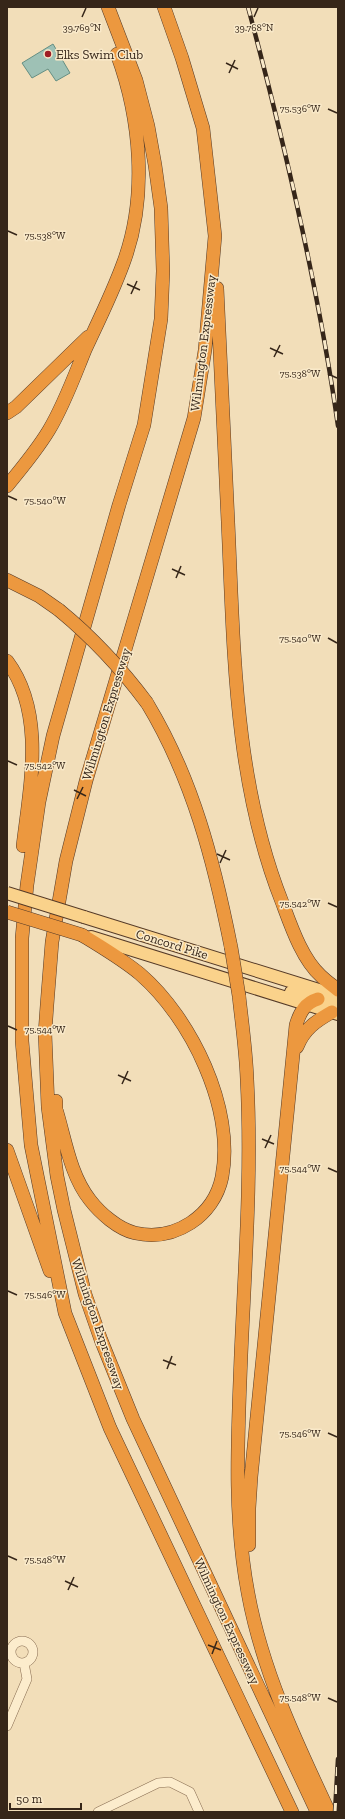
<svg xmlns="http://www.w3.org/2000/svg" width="345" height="1819" viewBox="0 0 345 1819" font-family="'Zilla Slab',serif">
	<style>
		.water { fill: #9ec1b5; stroke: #658f83 }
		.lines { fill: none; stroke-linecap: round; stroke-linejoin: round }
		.minor-casing { stroke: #896d52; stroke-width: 10 }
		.major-casing { stroke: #563b28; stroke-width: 14 }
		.highway-casing { stroke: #563b28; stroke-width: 14 }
		.minor { stroke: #fceccc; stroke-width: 9 }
		.major { stroke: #fad28b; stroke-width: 12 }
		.highway { stroke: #ec983f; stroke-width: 13 }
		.rail-casing { stroke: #362619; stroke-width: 4.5 }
		.rail { stroke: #f9e9c9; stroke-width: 3; stroke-dasharray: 9; stroke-linecap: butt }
		.major-bridge-casing { stroke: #563b28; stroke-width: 14; stroke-linecap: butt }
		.highway-bridge-casing { stroke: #563b28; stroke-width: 14; stroke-linecap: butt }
		.major-bridge { stroke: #fad28b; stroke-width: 12 }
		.highway-bridge { stroke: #ec983f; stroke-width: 13 }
		.ticks { fill: none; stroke: #362619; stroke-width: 1.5 }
		.poi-dot { fill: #9e1d24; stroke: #f9e9c9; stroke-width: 1.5 }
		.labels { text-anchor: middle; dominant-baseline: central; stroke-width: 3; stroke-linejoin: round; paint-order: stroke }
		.poi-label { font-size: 13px; fill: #362619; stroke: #f9e9c9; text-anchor: start }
		.street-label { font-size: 13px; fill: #362619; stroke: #f9e9c9 }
		.ticks-label { font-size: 10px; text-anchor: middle; fill: #362619; stroke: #f9e9c9; stroke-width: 3; stroke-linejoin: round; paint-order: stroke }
	</style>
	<rect width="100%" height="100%" fill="#f2deb9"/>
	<path class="water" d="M53,44L70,73L56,81L48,69L32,78L22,63Z"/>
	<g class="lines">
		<defs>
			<path id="minor" d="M11 1652a11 11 0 1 1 22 0a11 11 0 1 1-22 0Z
				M7,1726L27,1679L24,1663
				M98,1812L158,1783L170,1782L190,1792L199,1812"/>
			<path id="major" d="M84,917L338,996
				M91,937L338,1014
				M291,992L338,1005"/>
			<path id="highway" d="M108,7L136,80L148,126L155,165L161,208L163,271L161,319L144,425L119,505L53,736L39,802L27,885L22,938V1041L31,1145L65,1313L110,1428L292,1812
				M164,7L182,58L203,128L215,236L205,350L194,418L86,781L66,861L52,942L47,1005L45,1033L48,1107L57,1176L64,1210L85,1294L101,1340L133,1419L317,1812
				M217,288C221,366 224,444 228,522C234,650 234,781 282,902C291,926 302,959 321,976C326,981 332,985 338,990
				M7,413L16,407L88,337
				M7,486C22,468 37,450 49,430C64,405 74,377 85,350C98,322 112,294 123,264C148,198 141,119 117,54
				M7,580L39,596L59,610
				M7,661C46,713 30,786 23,846
				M147,703C193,779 214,862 231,947
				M239,996C242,1024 246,1051 247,1079C252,1171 245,1264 241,1355C238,1435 233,1514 248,1593C262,1670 296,1742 329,1812
				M297,1047C304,1029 316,1021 332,1012
				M56,1101V1109C65,1138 70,1175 90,1200C100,1213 118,1229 135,1233C175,1242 214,1216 222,1177C235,1108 191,1018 140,974C122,959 101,947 82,935
				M7,1150L50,1271
				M249,1545V1508L251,1477L296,1025C300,1012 305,1003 318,999"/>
		</defs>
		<use href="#minor" class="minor-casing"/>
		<use href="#major" class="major-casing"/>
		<use href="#highway" class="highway-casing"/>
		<use href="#minor" class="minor"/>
		<use href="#major" class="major"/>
		<use href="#highway" class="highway"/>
		<defs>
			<path id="rail" d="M248,7C285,145 318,285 338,426
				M335,1812L338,1759"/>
		</defs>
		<use href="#rail" class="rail-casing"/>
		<use href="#rail" class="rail"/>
		<defs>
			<path id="major-bridge" d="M7,893L84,917"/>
			<path id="highway-bridge" d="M59,610C93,638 121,668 147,703
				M7,912L82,935
				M231,947L239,996"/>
		</defs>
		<use href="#major-bridge" class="major-bridge-casing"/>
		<use href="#highway-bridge" class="highway-bridge-casing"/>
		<use href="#major-bridge" class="major-bridge"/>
		<use href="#highway-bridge" class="highway-bridge"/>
	</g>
	<path class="ticks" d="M82,17L86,8M254,17L258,8M226,63L238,69M229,73L235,60M328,109L337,113M8,231L17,235M127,284L140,290M131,294L137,281M270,348L283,354M274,357L280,345M328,374L337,378M8,496L17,500M172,569L185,575M176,578L181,566M328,638L337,643M8,761L17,765M74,790L86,796M77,799L83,787M217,854L230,860M220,863L226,850M328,903L337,907M8,1026L17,1030M118,1075L131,1081M122,1084L128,1071M262,1139L274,1144M265,1148L271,1135M328,1168L337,1172M8,1291L17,1295M163,1360L176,1365M167,1369L172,1356M328,1433L337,1437M8,1556L17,1560M65,1581L78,1587M68,1590L74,1577M208,1645L221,1650M212,1654L217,1641M328,1698L337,1702"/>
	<circle class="poi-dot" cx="48" cy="54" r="4"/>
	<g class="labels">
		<g class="poi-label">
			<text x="56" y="54">Elks Swim Club</text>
		</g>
		<g class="street-label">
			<text transform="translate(203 343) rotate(-83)">Wilmington Expressway</text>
			<text transform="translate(106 714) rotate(-73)">Wilmington Expressway</text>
			<text transform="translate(172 944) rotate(17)">Concord Pike</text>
			<text transform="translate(98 1324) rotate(71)">Wilmington Expressway</text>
			<text transform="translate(227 1621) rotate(65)">Wilmington Expressway</text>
		</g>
	</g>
	<g class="ticks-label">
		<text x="82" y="31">39.769°N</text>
		<text x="254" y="31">39.768°N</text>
		<text x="300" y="112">75.536°W</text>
		<text x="45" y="239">75.538°W</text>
		<text x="300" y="377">75.538°W</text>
		<text x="45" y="504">75.540°W</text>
		<text x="300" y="642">75.540°W</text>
		<text x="45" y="769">75.542°W</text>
		<text x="300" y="907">75.542°W</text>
		<text x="45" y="1033">75.544°W</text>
		<text x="300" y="1172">75.544°W</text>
		<text x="45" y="1298">75.546°W</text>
		<text x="300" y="1437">75.546°W</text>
		<text x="45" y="1563">75.548°W</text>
		<text x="300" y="1701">75.548°W</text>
	</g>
	<rect width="345" height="1819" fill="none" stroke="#362619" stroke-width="16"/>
	<path d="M10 1803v6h71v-6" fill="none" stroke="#362619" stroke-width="2"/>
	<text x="16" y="1803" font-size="12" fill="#362619" stroke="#f9e9c9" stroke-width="3" paint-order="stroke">50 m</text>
</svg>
